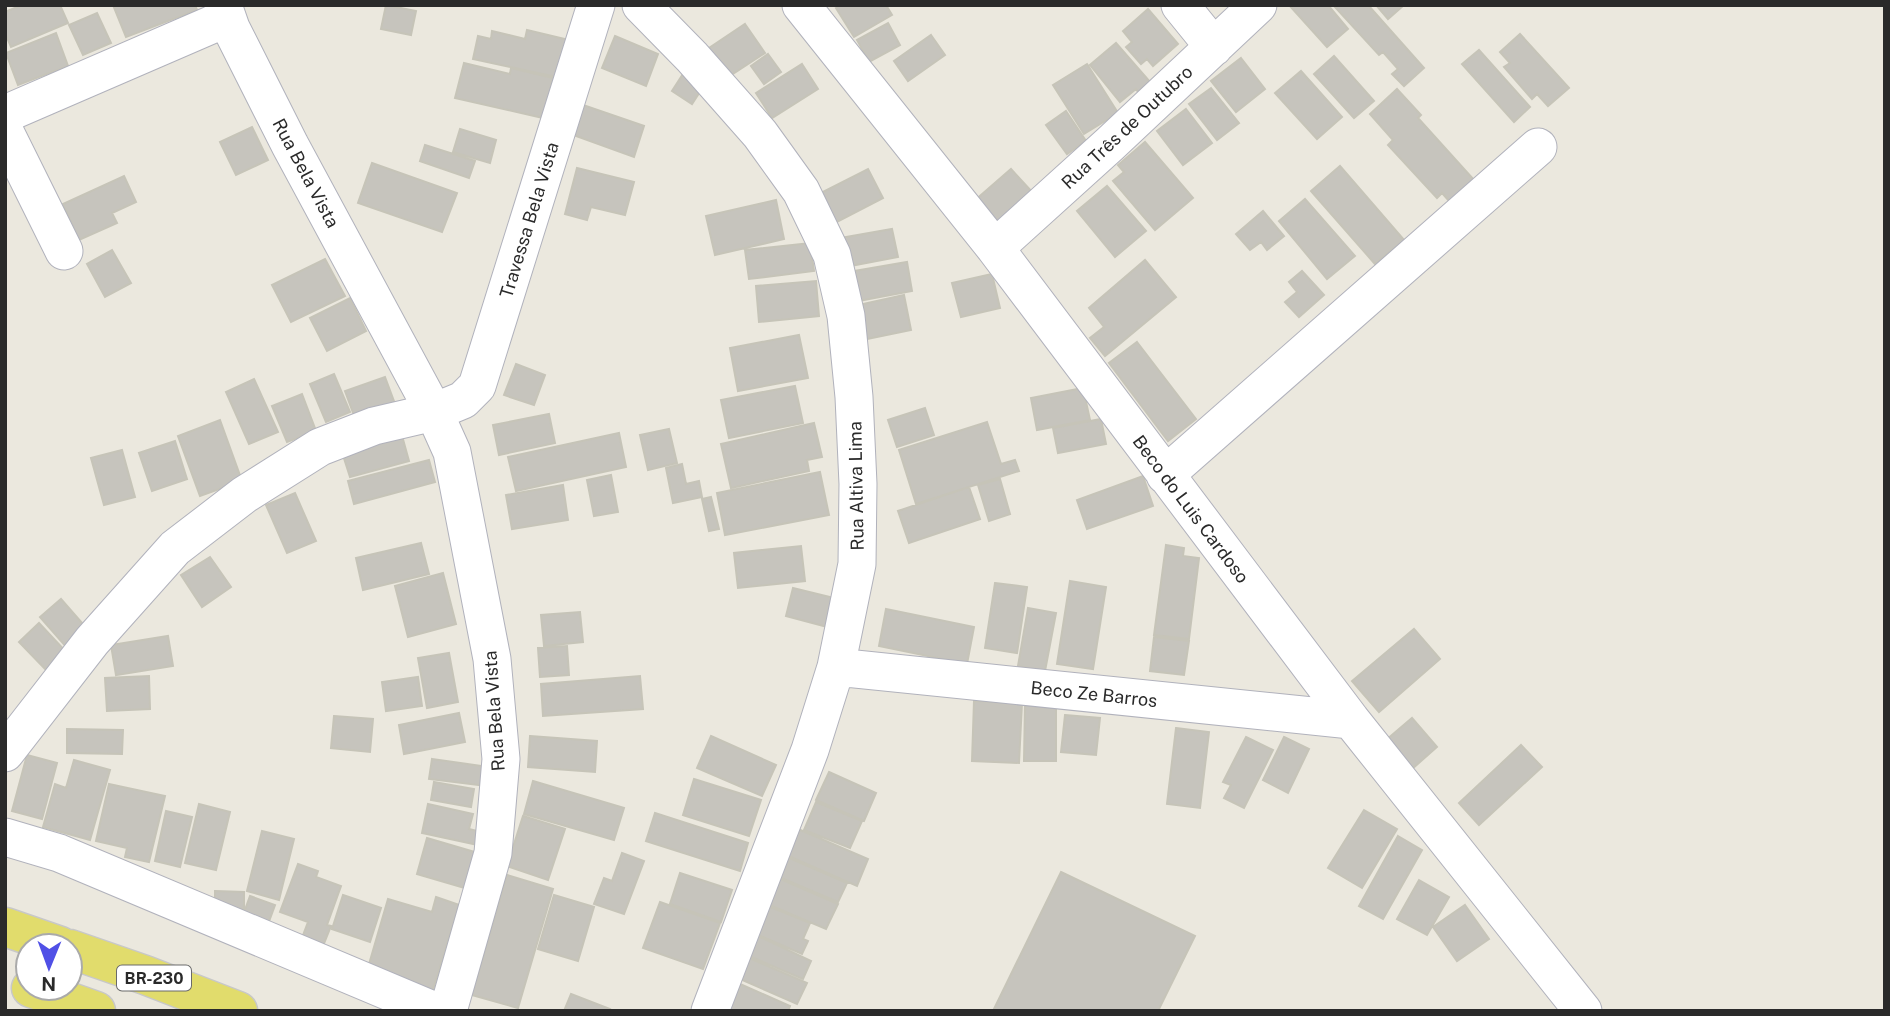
<svg xmlns="http://www.w3.org/2000/svg" width="1890" height="1016" viewBox="0 0 1890 1016" font-family="'Public Sans',sans-serif">
	<style>
		.building { fill: #c6c4bd; stroke: #c6c4b8; stroke-width: 2 }
		.lines { fill: none; stroke-linecap: round; stroke-linejoin: round }
		.minor-casing { stroke: #b1b2bc; stroke-width: 39 }
		.primary-casing { stroke: #c8c8c8; stroke-width: 41 }
		.minor { stroke: #fff; stroke-width: 37 }
		.primary { stroke: #e1dc6c; stroke-width: 38 }
		.labels { text-anchor: middle; dominant-baseline: central; stroke-width: 5; stroke-linejoin: round; paint-order: stroke }
		.shield { fill: #fff; stroke: #6a6a6a; stroke-width: 2 }
		.shield-label { font-size: 16px; font-weight: bold; fill: #2a2a2a }
		.street-label { font-size: 18px; fill: #2a2a2a; stroke: #fff }
	</style>
	<rect width="100%" height="100%" fill="#ebe8de"/>
	<path class="building" d="M22,5H60L68,23L11,47L5,33V12Z
		M113,5H195L197,10L126,37Z
		M386,5L416,11L411,35L381,29Z
		M841,5H886L892,15L854,37L836,8Z
		M1289,5H1328L1348,29L1327,47Z
		M1368,5L1424,68L1404,86L1392,74L1398,69L1383,52L1379,55L1334,6Z
		M1376,5H1404L1388,19Z
		M1148,9L1178,44L1153,66L1147,59L1141,64L1126,47L1132,42L1123,31Z
		M97,13L111,43L83,55L69,25Z
		M888,23L900,45L869,62L857,40Z
		M745,24L765,53L728,77L709,48Z
		M527,30L569,40L561,78L473,59L478,36L491,39L492,31L525,39Z
		M56,33L68,66L18,85L6,53Z
		M1520,34L1569,88L1548,106L1537,94L1532,99L1504,67L1510,63L1500,52Z
		M931,35L945,55L908,81L894,61Z
		M615,36L658,54L646,86L602,68Z
		M1116,43L1150,82L1138,92L1136,89L1120,102L1090,65Z
		M1479,50L1530,107L1514,122L1462,64Z
		M768,54L781,72L764,84L751,66Z
		M1334,56L1374,101L1354,118L1314,74Z
		M1241,58L1265,89L1236,112L1211,81Z
		M464,63L510,74L511,68L553,78L543,118L455,98Z
		M802,64L818,89L772,118L756,93Z
		M1087,64L1118,113L1084,134L1053,85Z
		M1301,71L1342,117L1317,139L1275,93Z
		M683,74L703,87L692,104L672,91Z
		M1211,88L1239,123L1217,140L1189,104Z
		M1397,89L1421,115L1418,118L1474,180L1450,202L1442,193L1437,198L1388,145L1393,140L1370,114Z
		M583,105L644,126L634,157L573,135Z
		M1186,109L1212,143L1183,165L1157,131Z
		M1066,111L1086,141L1067,154L1046,125Z
		M252,127L268,160L236,175L220,142Z
		M460,129L496,140L490,163L453,152Z
		M1145,142L1193,198L1155,230L1113,181L1124,172L1118,165Z
		M425,145L475,161L469,178L420,161Z
		M372,163L457,193L442,232L358,203Z
		M1340,166L1404,240L1375,264L1311,191Z
		M577,168L634,182L625,215L591,207L587,220L565,214Z
		M868,169L883,198L835,223L819,194Z
		M1011,169L1033,193L995,226L974,201Z
		M124,176L136,202L112,213L117,223L79,240L63,204Z
		M1107,186L1146,231L1115,257L1077,211Z
		M1305,199L1355,256L1327,279L1279,221Z
		M776,200L784,239L715,255L706,216Z
		M1263,211L1284,236L1267,250L1261,242L1250,250L1236,234Z
		M892,229L898,257L845,267L840,238Z
		M810,243L814,271L749,279L745,250Z
		M112,250L131,283L105,297L87,264Z
		M325,259L345,296L291,322L272,285Z
		M1145,260L1176,297L1105,356L1090,338L1104,327L1089,308Z
		M907,262L912,291L853,302L848,272Z
		M1302,271L1324,295L1299,317L1285,302L1297,292L1289,282Z
		M992,274L1000,308L961,317L952,283Z
		M816,281L819,316L759,322L756,286Z
		M904,295L911,330L862,340L854,306Z
		M350,298L366,331L327,351L310,318Z
		M799,335L808,378L738,391L730,348Z
		M1137,342L1196,419L1168,441L1109,363Z
		M516,364L545,375L534,405L504,395Z
		M334,374L350,412L326,422L310,384Z
		M385,377L395,404L355,418L345,391Z
		M254,379L278,432L249,444L226,392Z
		M795,386L803,423L729,438L721,400Z
		M1083,388L1090,420L1037,430L1031,398Z
		M302,394L316,431L287,442L272,406Z
		M925,408L934,435L897,447L888,420Z
		M549,414L555,443L499,455L493,425Z
		M1101,419L1106,444L1058,453L1053,428Z
		M220,420L242,481L200,496L178,436Z
		M987,422L1001,464L1015,460L1019,471L916,504L899,450Z
		M814,423L822,457L807,460L809,471L731,488L721,444Z
		M669,429L677,463L648,470L640,435Z
		M401,432L409,461L350,477L341,449Z
		M619,433L626,467L516,491L508,457Z
		M175,441L187,479L152,491L139,453Z
		M122,450L135,497L104,505L91,458Z
		M429,460L435,482L354,504L348,481Z
		M682,464L686,484L699,481L702,497L673,503L666,468Z
		M820,472L829,515L725,535L717,493Z
		M611,475L618,512L594,516L587,480Z
		M1143,476L1153,506L1087,529L1077,500Z
		M1000,479L1010,514L989,521L978,485Z
		M563,485L568,520L512,529L506,495Z
		M969,487L980,519L909,543L898,511Z
		M295,493L316,541L287,553L266,505Z
		M711,497L719,529L709,531L702,499Z
		M421,543L429,574L363,590L356,558Z
		M1166,545L1184,548L1183,556L1199,558L1189,639L1154,635Z
		M801,546L805,581L738,588L734,553Z
		M210,557L231,587L202,607L181,575Z
		M443,573L456,624L408,637L395,586Z
		M1070,581L1106,587L1093,669L1057,664Z
		M995,583L1027,587L1017,653L985,648Z
		M793,588L838,599L831,628L786,616Z
		M61,599L89,631L69,650L40,617Z
		M1028,608L1056,613L1045,671L1018,666Z
		M886,609L974,627L967,664L879,646Z
		M580,612L583,642L544,646L541,615Z
		M39,623L68,654L49,673L19,642Z
		M1414,629L1440,659L1379,712L1352,681Z
		M168,636L173,666L116,675L111,645Z
		M1154,637L1189,641L1184,675L1150,671Z
		M567,646L569,675L540,677L538,648Z
		M449,653L458,702L427,708L418,658Z
		M149,676L150,709L107,711L105,678Z
		M640,676L643,709L543,716L541,684Z
		M418,677L422,706L386,711L382,682Z
		M974,701L1022,703L1019,763L972,761Z
		M1025,704H1056V761H1024Z
		M459,713L465,742L404,754L399,725Z
		M1065,715L1100,718L1096,755L1061,752Z
		M334,716L373,719L370,752L331,748Z
		M1412,718L1437,747L1412,769L1386,740Z
		M1176,728L1209,732L1200,808L1167,804Z
		M67,729L123,730L122,754L67,753Z
		M530,736L597,741L595,772L528,767Z
		M711,736L776,765L762,796L697,768Z
		M1246,737L1273,750L1244,808L1224,798L1231,785L1223,782Z
		M1284,737L1309,749L1288,793L1263,780Z
		M1521,745L1542,767L1479,825L1459,803Z
		M27,755L57,763L42,819L12,811Z
		M432,759L489,767L486,786L429,779Z
		M74,760L110,770L90,840L43,827L55,784L66,788Z
		M829,772L876,793L864,821L816,800Z
		M694,779L761,800L749,836L683,815Z
		M533,781L624,808L614,840L524,814Z
		M434,782L474,789L471,807L431,800Z
		M109,784L165,796L149,862L125,857L127,848L96,841Z
		M816,802L862,821L850,848L804,830Z
		M199,804L230,812L216,870L185,863Z
		M428,804L473,814L469,829L481,832L478,845L422,833Z
		M1364,810L1397,829L1362,888L1328,868Z
		M166,811L192,817L180,867L155,861Z
		M655,813L748,843L740,871L646,841Z
		M523,816L565,829L548,880L507,866Z
		M798,829L868,859L857,886L786,855Z
		M262,831L294,839L279,900L247,891Z
		M1398,836L1422,850L1383,919L1359,906Z
		M427,838L478,853L468,889L417,874Z
		M622,853L644,861L624,914L594,904L604,878L612,881Z
		M787,857L847,883L838,902L779,877Z
		M298,864L318,871L316,877L341,886L327,925L331,926L323,946L302,938L308,922L280,912Z
		M1061,872L1195,936L1158,1011H993Z
		M680,873L732,890L721,922L670,904Z
		M507,875L553,889L518,1008L472,995Z
		M778,878L838,904L826,929L767,904Z
		M1419,880L1449,897L1427,935L1397,919Z
		M215,891L244,892V909H215Z
		M343,895L381,908L370,942L332,929Z
		M554,895L594,907L578,961L538,949Z
		M250,896L275,905L267,927L242,918Z
		M436,897L459,905L433,990L367,971L388,899L432,912Z
		M660,902L720,923L703,969L643,948Z
		M1465,905L1489,939L1457,961L1433,927Z
		M768,906L810,923L803,939L808,941L802,954L756,934Z
		M758,936L811,961L803,979L749,956Z
		M749,958L807,983L797,1004L740,979Z
		M740,984L790,1006L788,1011H729Z
		M571,994L610,1009L609,1011H564Z"/>
	<g class="lines">
		<defs>
			<path id="minor" d="M223,5L231,28L290,145L434,412L452,452L492,659L501,759L493,853L448,1011
				M641,5L692,57L760,134L801,191L832,255L846,316L854,397L858,484L857,564L836,667L810,750L710,1011
				M801,5L995,248L1351,720L1583,1011
				M1180,5L1214,47
				M5,114L227,18
				M5,132L64,251
				M995,248L1110,144L1258,5
				M1165,475L1538,147
				M836,667L1351,720
				M5,753L92,641L175,548L244,495L320,447L374,426L434,412L463,400L477,386L596,5
				M5,837L59,853L435,1011"/>
			<path id="primary" d="M5,927L60,946
				M70,949L145,975L238,1011
				M31,988L96,1011"/>
		</defs>
		<use href="#minor" class="minor-casing"/>
		<use href="#primary" class="primary-casing"/>
		<use href="#minor" class="minor"/>
		<use href="#primary" class="primary"/>
	</g>
	<g class="labels">
		<rect class="shield" x="117" y="965.5" width="74" height="25" rx="5"/>
		<g class="shield-label">
			<text x="154" y="978">BR-230</text>
		</g>
		<g class="street-label">
			<text transform="translate(1127 127) rotate(-43)">Rua Três de Outubro</text>
			<text transform="translate(306 173) rotate(62)">Rua Bela Vista</text>
			<text transform="translate(529 220) rotate(-73)">Travessa Bela Vista</text>
			<text transform="translate(856 486) rotate(-91)">Rua Altiva Lima</text>
			<text transform="translate(1191 509) rotate(53)">Beco do Luis Cardoso</text>
			<text transform="translate(1094 694) rotate(6)">Beco Ze Barros</text>
			<text transform="translate(494 711) rotate(-94)">Rua Bela Vista</text>
		</g>
	</g>
	<rect width="1890" height="1016" fill="none" stroke="#2a2a2a" stroke-width="14"/>
	<g transform="translate(49 967) rotate(181)"><circle r="33" fill="#ffffff" stroke="#aaaaaa" stroke-width="2"/>
	<path d="M0-5L12 26L0 18L-12 26Z" fill="#5050e6"/>
	<text y="-10" font-size="19" font-weight="bold" text-anchor="middle" fill="#2a2a2a">N</text>
	</g>
</svg>
